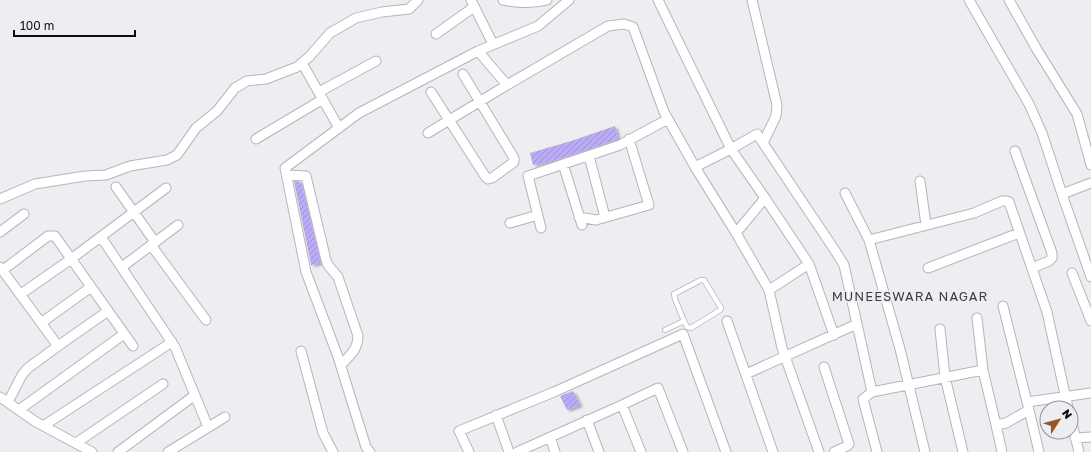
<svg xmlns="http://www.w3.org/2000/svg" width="1091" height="452" viewBox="0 0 1091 452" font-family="'Golos Text',sans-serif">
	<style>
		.building { fill: url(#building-hatch); filter: url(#shadow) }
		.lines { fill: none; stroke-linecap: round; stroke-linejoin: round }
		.service-casing { stroke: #b6b5ba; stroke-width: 6 }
		.minor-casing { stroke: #b6b5ba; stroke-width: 11 }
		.service { stroke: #fff; stroke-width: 4.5 }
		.minor { stroke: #fff; stroke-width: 9 }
		.labels { text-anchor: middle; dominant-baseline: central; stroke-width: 3.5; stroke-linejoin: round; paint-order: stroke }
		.neighbourhood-label { font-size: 13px; letter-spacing: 1px; fill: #3f3e42; stroke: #eeedf2 }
	</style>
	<defs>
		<pattern id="building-hatch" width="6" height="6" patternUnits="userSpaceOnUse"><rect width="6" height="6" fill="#bbabf5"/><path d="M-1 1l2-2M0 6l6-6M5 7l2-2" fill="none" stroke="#a092d1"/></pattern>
		<filter id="shadow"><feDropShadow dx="3" dy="2" stdDeviation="1" flood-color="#0004"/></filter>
	</defs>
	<rect width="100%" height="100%" fill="#eeedf2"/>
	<path class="building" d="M615,126L618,139L556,160L533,165L530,153L571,141Z
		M294,181L301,182L321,263L311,265Z
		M573,391L580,405L567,410L560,396Z"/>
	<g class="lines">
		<defs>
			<path id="service" d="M665,330L684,321L687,327L691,328L720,310L721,308L704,280H701L674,294L675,299L684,321"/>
			<path id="minor" d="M471,0L493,44
				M503,0C518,3 532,4 547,0
				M658,0L731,149L765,198L736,233L769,290L782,348L819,452
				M752,0L777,105L776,116L763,143
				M969,0L1029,104L1042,133L1064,200L1091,277
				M1009,0L1036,48L1077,114L1091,165
				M436,34L474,7
				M478,51L507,85L608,26L624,24L633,27L664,112L695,167L731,149L757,134L834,249L844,265L872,392L983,370L996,425L1006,423L1029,410L1039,452
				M302,63L339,128
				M319,92L376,61
				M431,92L485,176L488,179L492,178L514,162V158L463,74
				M428,133L507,85
				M256,139L323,99
				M1015,151L1052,253V258L1049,261L1032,268
				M589,156L605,217
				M563,164L582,225
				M695,167L736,233
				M287,175L306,176L326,260L328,265L338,277L358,336C358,350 349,356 341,365
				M920,181L926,225
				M116,187L155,242
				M845,193L869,240L900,349L925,452
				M1062,194L1091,183
				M765,198L809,264L769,290
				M0,199L35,184L85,176L106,175L130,166L167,160L177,155L196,128L217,111L235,88L247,81L266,79L297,67L309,57L330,33L356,18L382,12L409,9L418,0
				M579,217L596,220L649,205L629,139
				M510,223L538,215
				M541,228L528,176L620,145L668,119
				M0,232L24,214
				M101,237L175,347L208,427
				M869,240L974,213L1002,201H1007L1009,202L1047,312L1068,408
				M151,245L206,320
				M809,264L834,335
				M0,267L58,346L28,368L22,375L8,402
				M122,267L178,225
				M928,268L1019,233
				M3,270L48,236H55L133,346
				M1072,273L1091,321
				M21,294L71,259L166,188
				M1003,306L1029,410
				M977,318L983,370
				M727,321L773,452
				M41,323L91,287
				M940,329L945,377L963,452
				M58,346L108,311
				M301,351L323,433L333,452
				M824,367L849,444L847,446L834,452
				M746,374L857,324
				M872,392L863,399L877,452
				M0,397L36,422L92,452
				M1027,402L1091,393
				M622,405L658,388L683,452
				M19,410L124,334
				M496,415L509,452
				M1071,419L1079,452
				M587,420L599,452
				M996,425L1002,452
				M43,426L172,342
				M550,437L555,452
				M1075,438L1091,437
				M76,443L163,384
				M118,452L195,395
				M168,452L225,417
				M370,452L366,447L338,357L306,272L285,168L359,113L478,51L538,26L569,0
				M469,452L459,431L554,392L683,334L726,452
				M517,452L622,405L641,452"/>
		</defs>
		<use href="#service" class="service-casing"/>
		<use href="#minor" class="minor-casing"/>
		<use href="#service" class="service"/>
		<use href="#minor" class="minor"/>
	</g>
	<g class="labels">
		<g class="neighbourhood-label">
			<text x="910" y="296">MUNEESWARA NAGAR</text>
		</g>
	</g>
	<g transform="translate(1059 420) rotate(54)"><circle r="19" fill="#eeedf2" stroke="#949397"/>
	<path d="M0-3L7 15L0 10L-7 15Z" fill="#995725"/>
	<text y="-6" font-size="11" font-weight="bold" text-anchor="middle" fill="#0d0d0f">N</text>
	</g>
	<path d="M14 30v6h121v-6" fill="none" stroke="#0d0d0f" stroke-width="2"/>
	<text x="20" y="30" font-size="12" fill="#0d0d0f" stroke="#eeedf2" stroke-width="3" paint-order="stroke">100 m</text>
</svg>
